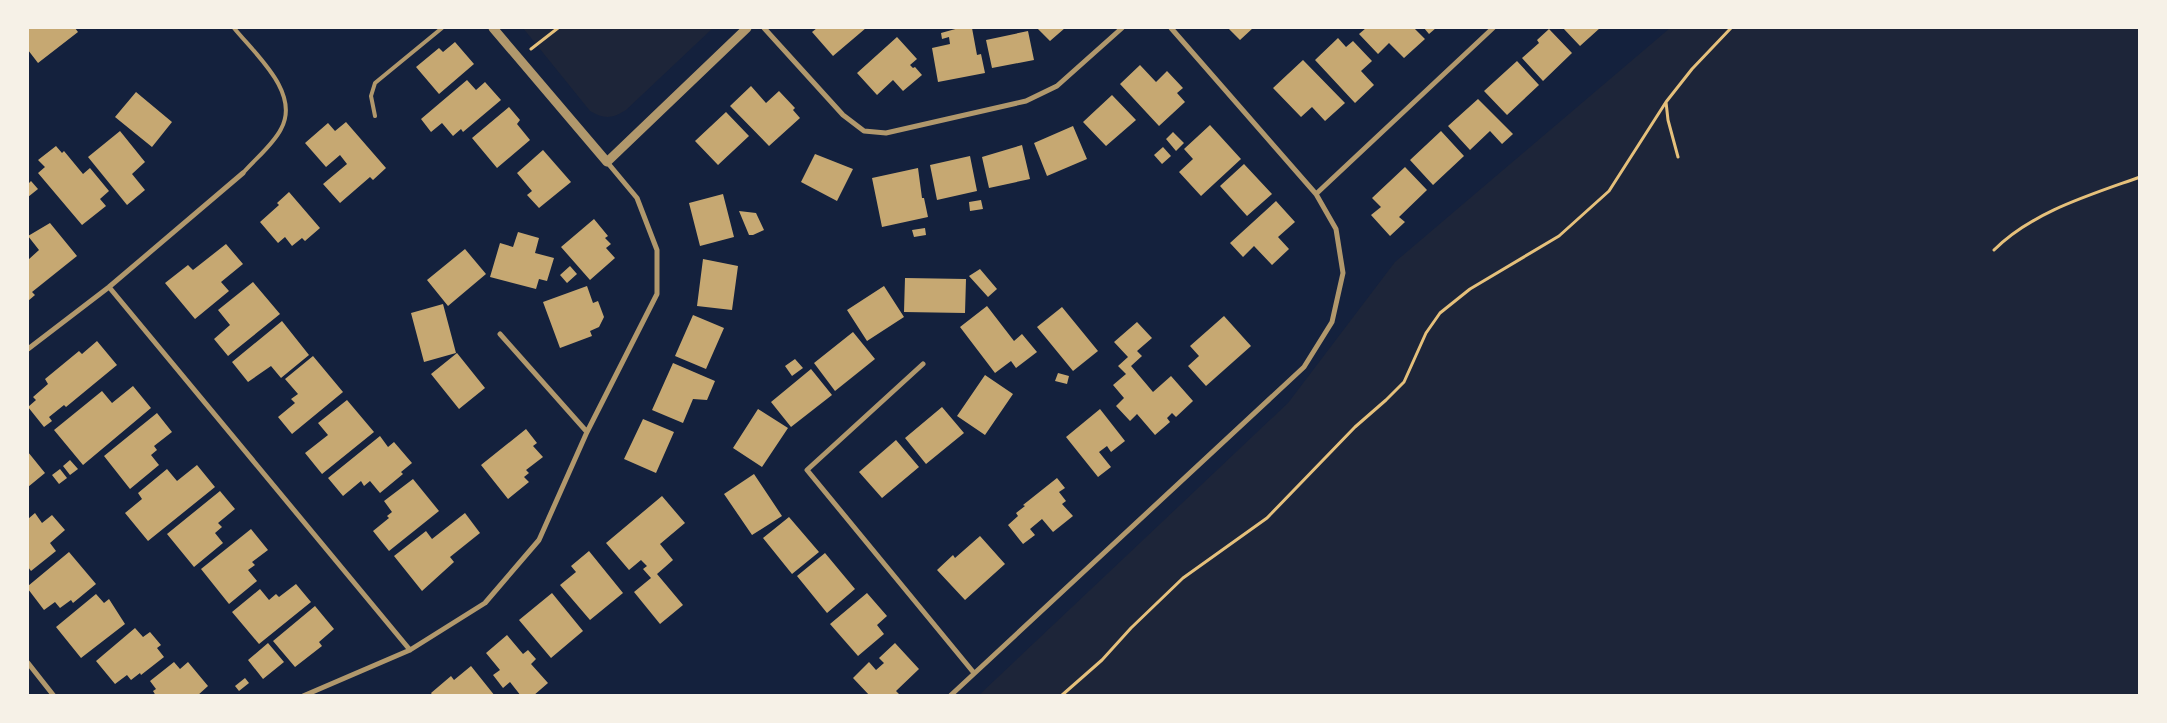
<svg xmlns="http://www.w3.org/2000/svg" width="2167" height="723" viewBox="0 0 2167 723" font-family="Overpass,sans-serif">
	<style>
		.green { fill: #1d2539 }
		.building { fill: #c6a872 }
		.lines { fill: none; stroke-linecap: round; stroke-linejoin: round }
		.path { stroke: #e5c07b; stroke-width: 3 }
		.service { stroke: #b1986c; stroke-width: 4 }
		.minor { stroke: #b1986c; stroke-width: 5 }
		.tertiary { stroke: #b1986c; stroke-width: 9 }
	</style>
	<rect width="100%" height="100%" fill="#14213d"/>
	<path class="green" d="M523,28H713L626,110C612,119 604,119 590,111Z
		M1670,28H2139V695L978,696L1288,403L1395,262Z"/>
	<path class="building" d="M28,28H75L78,32L38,63L28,50Z
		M817,28H866L833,56L812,32Z
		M959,28H972L977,55L981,54L985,73L938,82L932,48L950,44L949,37L942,39L941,33Z
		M1037,28H1065L1050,41Z
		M1228,28H1253L1240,40Z
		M1366,28H1414L1425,39L1404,58L1389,43L1378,54L1359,34Z
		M1424,28H1436L1429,34Z
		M1563,28H1600L1580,46Z
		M1549,29L1572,53L1543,81L1522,58L1539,43L1537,40Z
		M1028,31L1034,60L992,68L986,40Z
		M897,37L917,59L910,65L913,68L915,67L922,75L903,91L893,80L877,95L857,73Z
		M1338,38L1346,47L1353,41L1372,61L1361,71L1374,85L1355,103L1315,60Z
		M455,42L474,64L439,94L416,67L439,48L443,52Z
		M1303,60L1345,103L1325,121L1312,107L1301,117L1273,88Z
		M1517,61L1539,85L1507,115L1484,91Z
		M1140,65L1156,82L1167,71L1183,88L1177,93L1185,102L1159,126L1120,84Z
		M467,80L476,90L485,82L501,100L463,132L461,129L453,136L442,123L431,132L421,119Z
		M751,86L766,103L779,91L795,108L793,110L800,118L769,146L730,106Z
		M136,92L172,122L152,147L115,117Z
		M1112,95L1136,120L1106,146L1083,122Z
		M1478,99L1513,134L1502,144L1490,131L1470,150L1448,126Z
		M509,107L520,120L517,124L530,140L497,168L472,138Z
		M726,112L749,136L718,165L695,141Z
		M346,122L386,168L373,180L370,177L340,203L323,184L347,164L340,155L326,167L305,143L328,123L335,131Z
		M1210,125L1241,159L1201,196L1179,172L1193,159L1184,149Z
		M1073,126L1087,159L1047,176L1034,143Z
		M120,131L145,162L132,174L145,190L127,205L88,157Z
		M1441,131L1464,156L1433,185L1410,160Z
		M1173,132L1184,143L1176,151L1166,139Z
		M1022,145L1030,179L989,188L982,157Z
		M56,146L62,153L64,151L83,174L90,168L109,191L100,199L106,206L82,225L38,173L45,167L38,160Z
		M1163,147L1171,156L1162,164L1154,155Z
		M543,150L571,182L539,208L527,195L532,191L517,173Z
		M815,154L853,169L837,201L801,182Z
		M970,156L977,191L937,200L930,165Z
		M1244,164L1272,194L1247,216L1220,186Z
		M1405,167L1427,190L1399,217L1405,222L1390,236L1371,215L1381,207L1372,198Z
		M918,168L922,198H924L928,217L882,227L872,178Z
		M31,181L38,189L28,197V184Z
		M289,192L320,228L305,241L302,238L292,246L285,237L278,243L260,222L279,205L277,203Z
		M723,194L734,237L700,246L689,203Z
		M981,200L983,209L970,211L969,202Z
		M1276,201L1295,222L1278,237L1289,249L1272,265L1254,246L1243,257L1230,243Z
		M739,211L756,213L764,230L753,235H749Z
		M594,219L608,236L605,238L611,244L606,248L615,258L590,280L561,247Z
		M50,223L77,256L32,292L35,295L28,301V260L39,250L28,236Z
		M925,228L926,235L914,237L912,230Z
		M518,232L539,238L535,253L554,258L547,281L539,279L536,289L490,277L500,243L513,247Z
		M226,244L243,264L221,282L229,291L195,319L165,283L188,265L193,270Z
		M465,249L486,274L448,306L427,280Z
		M703,259L738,266L732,310L697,306Z
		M570,266L577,274L567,283L560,275Z
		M980,269L997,289L988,297L969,276Z
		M905,278L966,279L965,313L904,312Z
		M253,282L280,314L228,356L214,339L230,325L218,310Z
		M587,286L593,303L598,301L604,317L599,327L590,331L592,336L560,348L543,302Z
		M884,286L904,317L867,341L847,310Z
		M443,304L456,353L424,362L411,313Z
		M987,306L1014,341L1022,334L1037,352L1016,368L1011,361L995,373L960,327Z
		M1062,307L1098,351L1073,371L1037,327Z
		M693,315L724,328L706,369L675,356Z
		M1224,316L1251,346L1206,386L1188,366L1199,356L1190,346Z
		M282,321L309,355L281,378L271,366L248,382L232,362Z
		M1137,322L1152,338L1137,351L1142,356L1131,366L1153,392L1171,376L1193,401L1176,417L1172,413L1167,418L1170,422L1155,435L1137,414L1130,421L1116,406L1124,398L1113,385L1126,374L1118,366L1128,357L1114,342Z
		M853,332L875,359L835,391L814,363Z
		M97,341L117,365L66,407L64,405L49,417L52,421L44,427L28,407L36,400L33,397L48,384L45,379L79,351L82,354Z
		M457,353L485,388L459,409L431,374Z
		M313,356L343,392L292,434L278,417L295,403L291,399L298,394L285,379Z
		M795,359L803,368L792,376L785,366Z
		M673,363L715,381L707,400L693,399L683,423L652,410Z
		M811,369L832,395L791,427L771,402Z
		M1058,373L1069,376L1067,384L1055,381Z
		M985,375L1013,394L985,435L957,416Z
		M133,386L151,408L83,465L54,430L102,391L112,403Z
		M347,400L374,432L322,474L305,453L328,435L318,423Z
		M942,407L964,433L926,464L905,438Z
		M758,409L788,428L762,467L733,448Z
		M1100,409L1125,441L1111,452L1107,446L1099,452L1111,467L1098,477L1066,437Z
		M157,413L172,432L154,446L157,450L151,455L159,465L130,489L104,456Z
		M643,419L674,432L656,473L624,459Z
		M526,429L537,443L533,446L543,457L526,470L529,473L524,477L529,482L508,499L481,465Z
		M380,436L388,447L394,442L412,463L401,472L403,474L380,493L370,481L364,486L361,481L343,496L328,478Z
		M896,440L919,467L882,498L859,472Z
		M28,452L45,473L28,487Z
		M70,460L78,469L70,475L63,466Z
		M197,465L215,487L148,541L125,513L142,499L138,493L167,469L177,481Z
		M60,469L67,478L59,484L52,475Z
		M754,474L782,516L752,535L724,494Z
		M1057,478L1065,488L1059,492L1066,501L1062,504L1073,516L1053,532L1042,519L1030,529L1035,535L1023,544L1008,525L1018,516L1016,513L1025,506L1023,505Z
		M413,479L439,511L389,551L373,531L389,518L387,516L392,512L384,501Z
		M220,491L235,509L218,523L222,527L215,533L223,543L194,567L167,534Z
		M662,496L685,523L660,544L673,560L657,574L683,605L660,624L634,592L651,578L643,569L647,566L641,560L629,570L606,543Z
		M35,513L42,523L52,515L65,530L50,543L56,551L31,571L28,567V519Z
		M465,513L480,533L450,557L454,562L422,591L394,556L426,531L432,539Z
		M789,517L819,552L792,574L763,538Z
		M251,529L268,550L252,562L255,565L248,570L257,581L229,604L201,569Z
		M980,536L1005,564L965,600L937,570L953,555L955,558Z
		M589,551L623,593L590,620L560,585L576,572L571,566Z
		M69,552L96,584L73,603L71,600L60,608L55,602L44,610L28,589V586Z
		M825,553L855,589L827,613L797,576Z
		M296,584L311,602L259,644L232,612L260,589L269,600L276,594L279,597Z
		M552,593L583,631L551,658L519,620Z
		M867,593L887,616L877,625L884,634L858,656L830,624Z
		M96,594L104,603L109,599L125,624L81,658L56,627Z
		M315,606L334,629L319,642L322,646L295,667L273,641Z
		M135,628L143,637L150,632L161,645L157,648L164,657L141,675L140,673L131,680L127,675L115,684L96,661Z
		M507,635L523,654L528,650L536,659L531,664L548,683L533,696H521L510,682L503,688L493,675L500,670L486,653Z
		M268,643L284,662L263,679L248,660Z
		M895,643L919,669L896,691L899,694L897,696H870L853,678L869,662L876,670L884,663L879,658Z
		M174,662L180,669L188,662L208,686L197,696H156L153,691L156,689L150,681Z
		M471,666L495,696H433L431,693L451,676L454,680Z
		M245,678L249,683L239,691L235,686Z"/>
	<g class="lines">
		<path class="path" d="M531,49L558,28
			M1666,102L1668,120L1678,157
			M1994,250C2032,212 2090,195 2140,177
			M1061,696L1102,660L1131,628L1183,578L1267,518L1355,427L1386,400L1404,382L1426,333L1440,313L1470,289L1559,236L1609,191L1666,102L1692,69L1731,28"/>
		<path class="service" d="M234,28C255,54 301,93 281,129C273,145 255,159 243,173
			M375,116L371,96L375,83L442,28"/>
		<path class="minor" d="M764,28L843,115L864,131L886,133L1026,101L1057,86L1122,28
			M1316,194L1493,28
			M109,287L410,650
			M500,334L587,432
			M28,349L109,287L243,173
			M923,364L807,470L974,673
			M28,663L54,696
			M303,696L410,650L485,603L539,540L587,432L657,294V250L637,198L607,162
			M950,696L1304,367L1332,322L1343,273L1336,229L1316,194L1171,28"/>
		<path class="tertiary" d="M493,28L607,162L747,28"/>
	</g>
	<rect width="2167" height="723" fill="none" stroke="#f6f1e7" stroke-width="58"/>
</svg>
